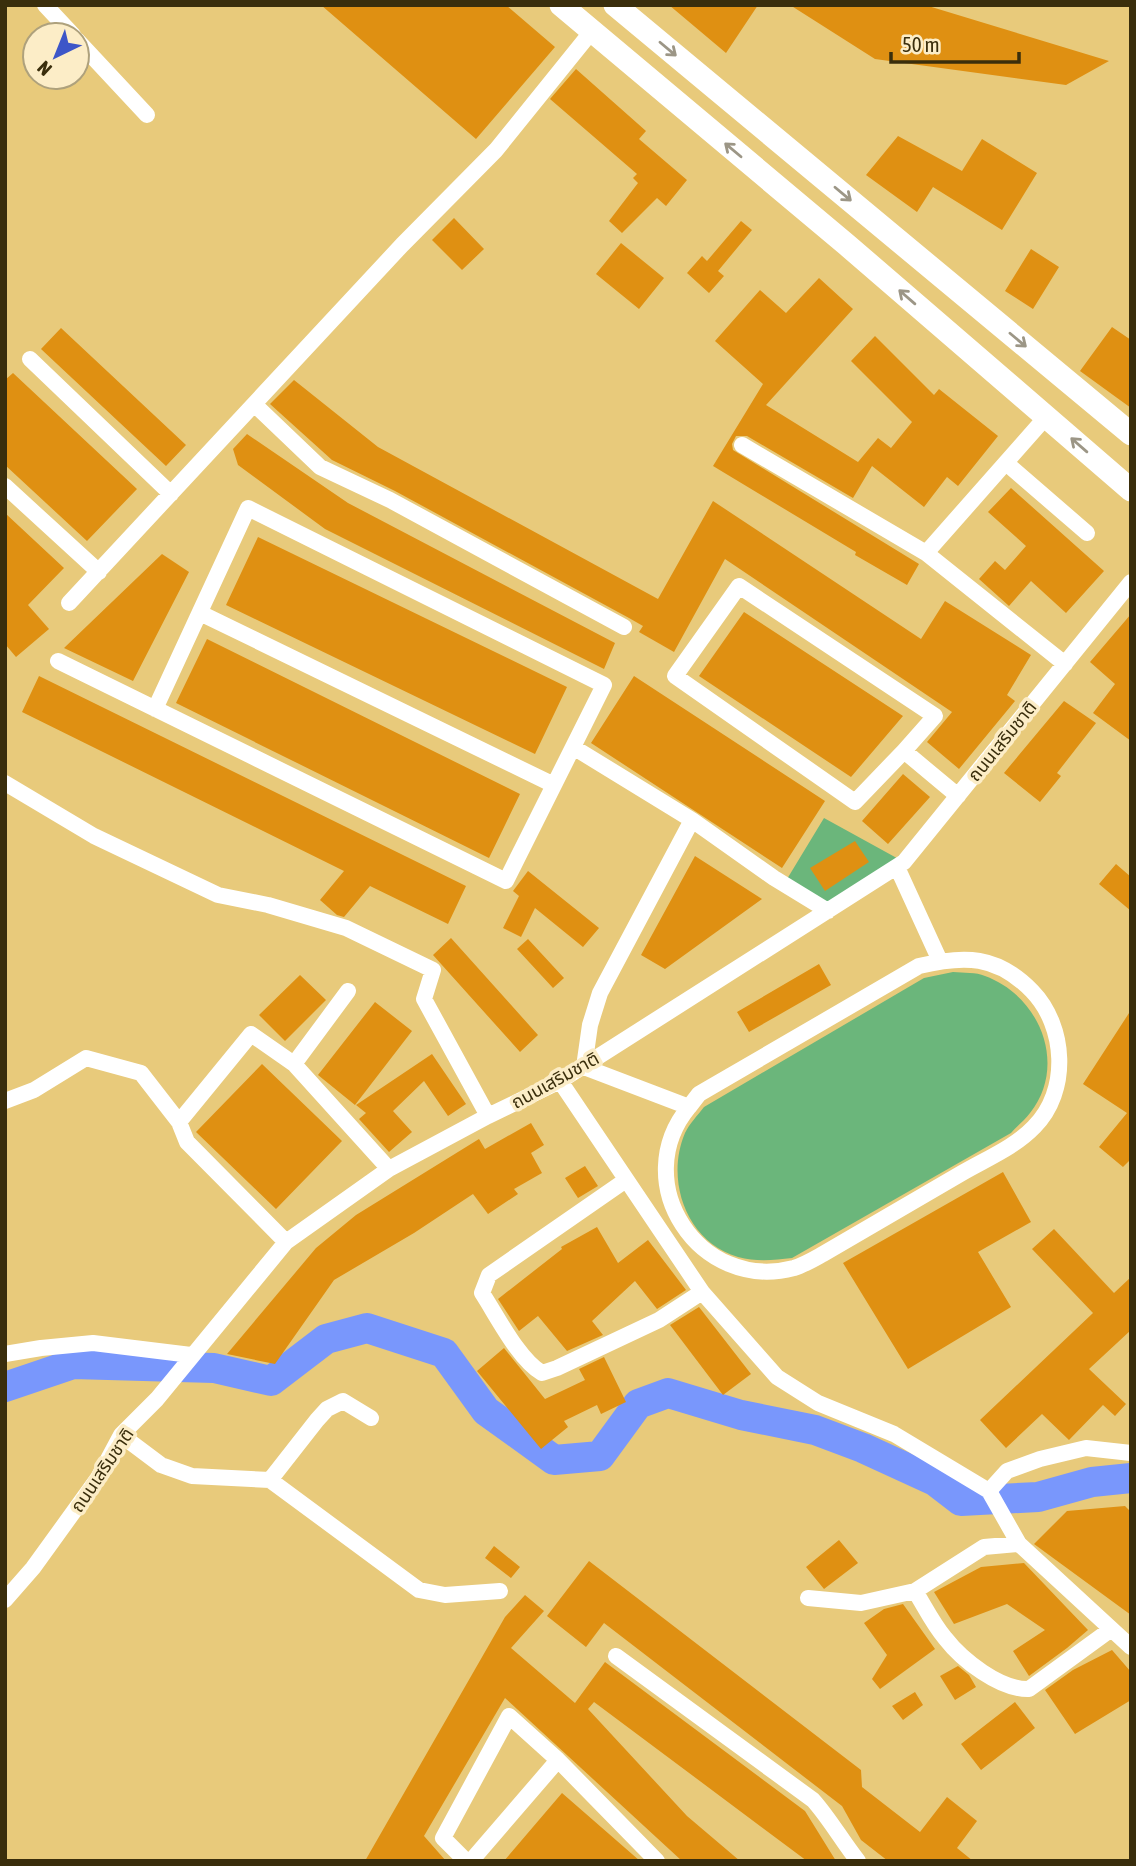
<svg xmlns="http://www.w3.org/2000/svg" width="1136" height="1866" viewBox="0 0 1136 1866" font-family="'Asap Condensed','Noto Sans Thai',sans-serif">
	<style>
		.green { fill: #6bb67b }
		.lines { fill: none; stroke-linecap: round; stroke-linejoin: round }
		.river { stroke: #7997fc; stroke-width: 30 }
		.building { fill: #df9012 }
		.street { stroke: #fff; stroke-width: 16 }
		.secondary { stroke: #fff; stroke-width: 23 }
		.oneway { stroke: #9c9686 }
		.labels { text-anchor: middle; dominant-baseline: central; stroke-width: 7; stroke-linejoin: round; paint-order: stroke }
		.street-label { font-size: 18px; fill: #3a2e0c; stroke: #fcedc7 }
	</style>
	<rect width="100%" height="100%" fill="#e8ca7b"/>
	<path class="green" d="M824,818L904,862L828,911L784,884Z
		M953,972C964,973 976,972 985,976C1040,996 1068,1065 1030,1113C1025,1120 1017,1126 1011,1133L792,1258C774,1260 757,1262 738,1257C686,1242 665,1180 685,1133C689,1124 698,1115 704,1107L924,978Z"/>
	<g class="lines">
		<path class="river" d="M5,1387L73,1364L214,1368L271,1381L326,1339L367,1328L444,1353L486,1411L554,1460L600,1456L638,1404L668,1393L741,1415L815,1430L863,1448L935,1481L961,1501L1038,1497L1092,1482L1131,1478"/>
	</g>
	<path class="building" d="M321,5H506L555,47L476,139Z
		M669,5H758L726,53Z
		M790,5H925L1109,61L1066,85L875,59Z
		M576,69L646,131L639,139L687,180L666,206L657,198L622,233L609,221L638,183L633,178L637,174L550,99Z
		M898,136L962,171L982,139L1037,173L1002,230L933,187L917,212L866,175Z
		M454,218L484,249L462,270L432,240Z
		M741,221L752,230L718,271L724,276L709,293L687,273L702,256L707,261Z
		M621,243L664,278L639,309L596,274Z
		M1031,249L1059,267L1033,309L1005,291Z
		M819,278L853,309L766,405L858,462L878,438L891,448L912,422L851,361L875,336L934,395L939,389L998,436L958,486L947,477L924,507L872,466L853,498L747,436H736L732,444L733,450L919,564L907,585L855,555L856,552L713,466L763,384L715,341L760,290L786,313Z
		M1112,327L1131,340V408L1080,371Z
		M61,328L186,445L166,466L41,349Z
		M13,373L137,489L87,541L5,465V380Z
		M294,380L378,447L658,599L713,501L921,639L945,601L1031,655L1007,695L1015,701L959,769L927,742L952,712L725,559L674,652L639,632L643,626L629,618L395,491L332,460L270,404Z
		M247,434L348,503L615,643L604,669L325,529L238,465L233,449Z
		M1011,488L1104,571L1066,613L1031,581L1009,606L979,579L995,561L1005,570L1026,546L988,512Z
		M5,513L64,568L28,605L49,629L16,657L5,644Z
		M258,537L567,687L535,754L226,605Z
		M162,554L189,572L133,681L64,648Z
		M744,612L903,716L851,777L699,676Z
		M1131,614V741L1093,713L1115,684L1090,662Z
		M207,639L520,794L489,858L176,703Z
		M39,676L466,886L448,924L370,886L344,917L337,915L320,900L344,871L22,712Z
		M634,676L825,801L782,868L591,743Z
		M1064,701L1096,723L1057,773L1061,776L1040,802L1004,773Z
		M903,774L930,797L888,844L862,821Z
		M855,841L869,862L825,891L810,868Z
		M695,856L762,899L665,969L641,955Z
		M1116,864L1131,877V911L1099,884Z
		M528,871L599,928L583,947L535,908L521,937L503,928L519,896L513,891Z
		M451,938L538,1035L520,1052L433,955Z
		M528,939L564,978L553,988L517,949Z
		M819,964L831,985L749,1032L737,1012Z
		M300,975L326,1000L285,1041L259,1015Z
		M375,1002L412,1031L355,1105L318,1075Z
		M1131,1010V1159L1123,1167L1099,1147L1127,1113L1083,1084Z
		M432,1054L466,1104L448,1116L424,1081L393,1111L412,1132L389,1152L359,1119L366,1113L356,1105Z
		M262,1064L342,1141L276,1209L196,1132Z
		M531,1123L544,1145L531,1153L542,1173L514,1189L518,1194L488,1214L473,1194L414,1233L334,1280L275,1364L227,1354L316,1248L356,1215L479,1139L485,1149Z
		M585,1166L598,1186L578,1198L565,1178Z
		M1003,1172L1031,1222L978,1252L1011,1307L908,1369L843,1263Z
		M597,1227L618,1263L648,1240L686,1290L657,1309L635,1281L592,1321L603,1335L567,1351L538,1316L519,1331L498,1299L562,1249L561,1247Z
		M1054,1229L1114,1293L1131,1277V1330L1089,1369L1126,1404L1115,1416L1103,1405L1069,1440L1042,1414L1006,1448L980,1420L1093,1313L1032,1249Z
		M699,1307L751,1374L723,1395L670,1325Z
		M504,1348L545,1399L585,1380L579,1369L604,1357L626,1402L601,1414L597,1405L564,1421L568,1427L541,1449L477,1371Z
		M1125,1506L1131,1512V1615L1034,1544L1067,1511Z
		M839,1540L858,1563L824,1589L806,1567Z
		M494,1546L520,1567L511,1578L485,1558Z
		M589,1561L861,1770L862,1787L920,1832L947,1797L977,1821L957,1848L973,1861H888L861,1840L842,1806L604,1623L586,1647L547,1616Z
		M1024,1563L1088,1630L1067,1648L1029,1676L1013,1651L1045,1630L1007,1604L954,1624L934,1592L981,1567Z
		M525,1595L544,1611L511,1648L575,1703L605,1662L805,1811L836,1861H807L594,1702L588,1709L687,1816L740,1861H682L505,1698L424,1836L446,1861H365L505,1617Z
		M903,1604L935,1649L880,1689L872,1679L887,1655L864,1623L884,1609Z
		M1112,1650L1131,1672V1700L1075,1734L1045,1690L1073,1670Z
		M958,1666L969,1675L976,1687L955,1700L940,1676Z
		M915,1692L923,1705L903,1720L892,1706Z
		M1015,1702L1035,1728L981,1770L961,1744Z
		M562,1793L640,1861H504Z"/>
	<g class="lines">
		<path class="street" d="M45,5L73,35
			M77,40L147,115
			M30,359L171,494
			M254,404L320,467L390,500L624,627
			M742,445L926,553L1046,417
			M1006,463L1087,533
			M5,486L99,572
			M926,553L1065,664
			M69,603L402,245L496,150L592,31
			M200,613L554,785
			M58,661L506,881L604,685L248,508L155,709
			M573,747L692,820L774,878L828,911
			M904,751L935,716L739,586L675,676L855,802L904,751L958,796
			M5,783L94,836L218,895L268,905L346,928L433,970L424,999L488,1116
			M897,867L940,961
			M348,991L294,1064L389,1169
			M560,1081L702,1292L777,1377L818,1403L894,1434L989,1491L1019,1544L1131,1647
			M5,1101L34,1090L86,1058L141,1073L179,1122L187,1142L286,1242
			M689,1107L699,1094L711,1087L919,966C964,955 997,955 1032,991C1066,1026 1070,1091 1034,1127C1015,1147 986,1159 962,1173C916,1200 870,1227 823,1254C814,1259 804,1265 794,1268C699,1293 627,1182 689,1107L584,1067L590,1025L600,993L692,820
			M179,1122L251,1034L294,1064
			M626,1180L489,1275L482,1293C497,1316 519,1360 542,1373L557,1368L659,1320L702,1292
			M5,1354L41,1348L93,1343L191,1355
			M121,1435L161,1465L192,1476L270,1480L317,1420L327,1409L343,1401L371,1418
			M270,1480L419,1590L445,1595L500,1591
			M989,1491L1007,1471L1040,1459L1086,1448L1131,1453
			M915,1591C925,1607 933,1624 945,1638C962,1660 1000,1690 1029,1689L1110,1630
			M808,1598L861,1603L915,1591L984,1547L1019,1544
			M5,1600L33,1568L98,1478L121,1435L157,1399L286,1242L389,1169L488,1116L560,1081L904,862L1131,582
			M616,1656L813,1800C830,1819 842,1841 858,1861
			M466,1861L443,1838L509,1716L558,1760L657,1861
			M471,1861L558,1760"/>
		<path class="secondary" d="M561,5L847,245L1131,490
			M615,5L1131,434"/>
	</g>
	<defs><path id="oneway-shaft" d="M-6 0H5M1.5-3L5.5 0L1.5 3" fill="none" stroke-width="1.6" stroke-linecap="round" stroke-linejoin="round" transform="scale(1.75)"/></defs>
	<g class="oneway">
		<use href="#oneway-shaft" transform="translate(668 49) rotate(40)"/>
		<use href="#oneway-shaft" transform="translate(733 150) rotate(-140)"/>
		<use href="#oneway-shaft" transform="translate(843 194) rotate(40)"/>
		<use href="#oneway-shaft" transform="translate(907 297) rotate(-139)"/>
		<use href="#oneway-shaft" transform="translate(1018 340) rotate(40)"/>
		<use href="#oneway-shaft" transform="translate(1079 445) rotate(-139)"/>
	</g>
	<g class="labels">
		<g class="street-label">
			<text transform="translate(1002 741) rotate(-51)">ถนนเสริมชาติ</text>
			<text transform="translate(555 1080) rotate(-29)">ถนนเสริมชาติ</text>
			<text transform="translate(102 1470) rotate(-56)">ถนนเสริมชาติ</text>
		</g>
	</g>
	<rect width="1136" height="1866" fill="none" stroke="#3a2e0c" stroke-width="14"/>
	<g transform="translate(56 56) rotate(223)"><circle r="33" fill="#fcedc7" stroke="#aea17c" stroke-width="2"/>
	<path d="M0-5L12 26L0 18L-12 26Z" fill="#3d56c8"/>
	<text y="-10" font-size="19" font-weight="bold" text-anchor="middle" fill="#3a2e0c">N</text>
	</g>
	<path d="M891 52v10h128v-10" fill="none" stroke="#3a2e0c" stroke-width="3.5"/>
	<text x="902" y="52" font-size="21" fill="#3a2e0c" stroke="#fcedc7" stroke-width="5" paint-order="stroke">50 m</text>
</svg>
